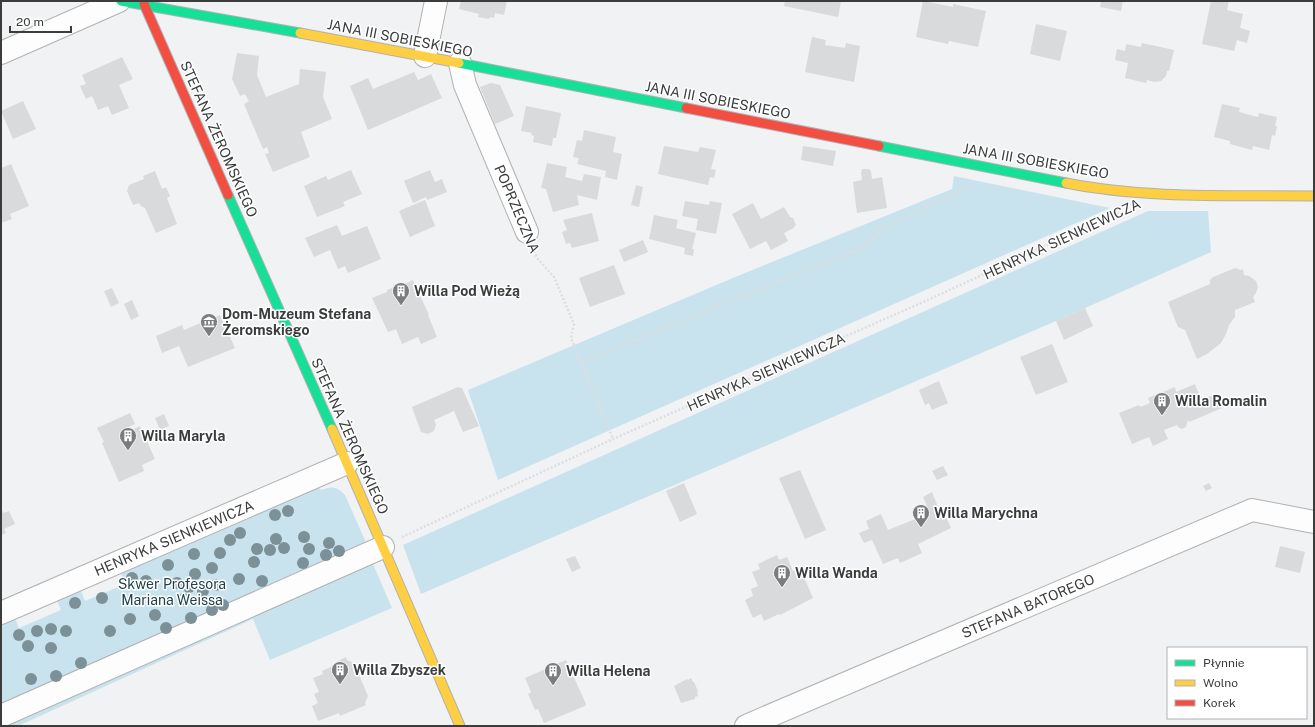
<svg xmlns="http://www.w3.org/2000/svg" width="1315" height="727" viewBox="0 0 1315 727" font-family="'Public Sans',sans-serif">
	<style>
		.green { fill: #c9e3ee }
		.building { fill: #d8dadb }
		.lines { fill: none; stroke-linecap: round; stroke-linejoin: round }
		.street-casing { stroke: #b0b1b2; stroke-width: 24 }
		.fast-casing { stroke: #b0b1b2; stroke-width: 11 }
		.slow-casing { stroke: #b0b1b2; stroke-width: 11 }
		.jam-casing { stroke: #b0b1b2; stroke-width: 11 }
		.path { stroke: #dddede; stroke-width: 2.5; stroke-dasharray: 2 2; stroke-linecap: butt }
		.street { stroke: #fdfdfd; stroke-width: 22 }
		.fast { stroke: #16e098; stroke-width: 9 }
		.slow { stroke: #ffcf43; stroke-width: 9 }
		.jam { stroke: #f24e42; stroke-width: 9 }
		.tree { fill: #7c9098 }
		.labels { text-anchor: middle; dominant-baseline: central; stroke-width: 3; stroke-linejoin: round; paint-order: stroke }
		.street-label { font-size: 14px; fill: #3b3d3d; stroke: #fff }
		.poi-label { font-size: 14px; font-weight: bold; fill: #3b3d3d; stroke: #fff; text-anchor: start }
		.park-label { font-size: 14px; fill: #1e404d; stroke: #fff }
	</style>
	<rect width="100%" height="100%" fill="#f0f2f4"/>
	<path class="green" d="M954,176L1110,208L498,480L468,390L740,275L952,189Z
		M1148,211H1208L1211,252L1056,321L421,594L403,545Z
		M318,486L321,490C333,486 336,486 345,495L367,545L1,711V622L14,616L19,628L61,610L56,598L80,588L85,601L125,584L120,571Z
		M370,557L392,608L270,660L253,619L18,726H1Z"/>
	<path class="building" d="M461,1H507L504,15L495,13L494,18L490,17L489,19L478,17L479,14L459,9Z
		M785,1H841L838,17L784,6Z
		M923,1L953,7V4L986,11L978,47L949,41L948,44L916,37Z
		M1101,1H1123L1121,11L1100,7Z
		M1211,1H1229L1227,10L1243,14L1240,28L1250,31L1247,43L1237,40L1234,51L1202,44Z
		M1036,24L1067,31L1060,61L1030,54Z
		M812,37L826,40L825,45L845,48L846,43L860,46L854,82L805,72Z
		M1142,43L1174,50L1169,71H1167L1166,76L1161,81L1155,82L1147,80L1146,83L1125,78L1128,63L1115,60L1117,49L1125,51L1126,44L1141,47Z
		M237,53L259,56L257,75L266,97L299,84L300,69L326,72L323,97L332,119L301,132L310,157L273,172L265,154L269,153L267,147L263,149L244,104L249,101L245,94L240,96L232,79Z
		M122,57L133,79L119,85L129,108L112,115L108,106L98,110L92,96L86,99L80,86L86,84L82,75Z
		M414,72L418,80L431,74L442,98L368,130L350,86L368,78L373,89Z
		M491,83L500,85L514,116L495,124L480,87Z
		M23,101L36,129L13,139L1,111Z
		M1222,104L1240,108L1239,112L1258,117L1259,113L1277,117L1275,126H1277L1275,136L1272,135L1269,150L1253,146L1252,150L1230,144V141L1214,137Z
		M526,106L561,113L556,138H553L552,146L533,142L534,136L531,135L532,133L521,131Z
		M584,130L616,137L613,152L622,154L617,180L605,177L606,171L577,164L579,158L573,157L577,140L582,141Z
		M664,146L698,152L700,147L716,150L711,169L716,170L714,178L710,177L708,185L658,174Z
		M803,146L836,151L833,166L801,160Z
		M547,163L567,167L565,177L582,181L584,174L601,177L597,200L577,195L579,205L553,212L546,189L541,188Z
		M11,164L29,206L10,214L12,219L1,223V168Z
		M862,169H869L871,171L872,179L882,177L887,208L857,213L853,182L862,180L861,173Z
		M351,170L362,194L343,202L345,206L317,217L304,186L326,176L328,180Z
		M430,170L435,182L442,179L447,192L427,200L426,197L413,203L404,181Z
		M155,171L162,189L166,187L170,196L167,198L177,224L156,233L145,208L141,206L139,203L133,205L127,191L129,185L144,179L143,176Z
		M636,185L643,187L639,207L631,205Z
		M425,200L435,226L410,237L399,211Z
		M685,201L709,205L710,201L722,203L716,234L696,230L698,219L682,216Z
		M753,203L761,219L784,207L790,217L793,218L796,225L794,227V228L784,233L788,241L771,250L766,241L750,249L732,214Z
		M592,213L599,241L572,248L570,243L566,244L562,232L567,230L563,220Z
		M654,215L678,220L676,228L696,233L692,249H694L693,256L684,254L685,248L649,239Z
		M337,225L342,236L367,226L381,259L348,273L345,266L338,269L330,250L314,257L305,238Z
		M643,240L648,252L624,262L619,250Z
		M614,265L625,294L590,307L579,278Z
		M1235,268L1241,270L1243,269L1244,275L1249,276L1256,281L1258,287L1256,293L1253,297L1255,302L1235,310V317L1229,325L1226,334L1221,343L1207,354L1197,359L1185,330L1178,327L1168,302L1210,284V280L1213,277Z
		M413,280L429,315H428L437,337L421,344L418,337L402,344L396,329L388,332L372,298L387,292V290L398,285L399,287Z
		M112,288L119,303L111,307L104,291Z
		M132,300L139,316L131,320L124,304Z
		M1085,308L1093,326L1064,340L1056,321Z
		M220,315L235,348L188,367L179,346L162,353L156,336L182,325L184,330Z
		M1052,344L1068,382L1036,395L1020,357Z
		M939,381L948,403L932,410L929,403L925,405L919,390Z
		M1195,384L1201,400L1216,394L1220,395L1224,401L1222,408L1189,422L1188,420L1186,427L1182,429L1178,427L1177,425L1164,430L1168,439L1153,446L1149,437L1132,444L1119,413L1139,405L1140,407L1150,403L1148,398L1175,387L1176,392Z
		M458,387L462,388L479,426L463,432L454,411L434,420L436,425L434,431L428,434L421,432L412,407Z
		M130,413L135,424L122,430L124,434L140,426L155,459L142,465L144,471L119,482L102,443L104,442L97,428Z
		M164,414L169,426L160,430L155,418Z
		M943,466L948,475L937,480L932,471Z
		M800,470L826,530L805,539L779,478Z
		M684,483L697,514L680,522L666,491Z
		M1209,483L1212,488L1206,491L1203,486Z
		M932,492L938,507L941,506L951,528L918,544L922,553L900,563L898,558L883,564L872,540L864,543L859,533L869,529L866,521L881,514L888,530L908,522L930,513L923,497Z
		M1,508L3,513L9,511L15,524L4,529L6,533L1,535Z
		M1280,546L1305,552L1300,573L1275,567Z
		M777,555L779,560L787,557L793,571L800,568L813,598L780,615L779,614L764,621L761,614L753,618L745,600L753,596L751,589L758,586L752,572L760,569L758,564Z
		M575,556L581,568L572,572L566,559Z
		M346,657L347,660L354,663L368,696L365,703L366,705L340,716L339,713L318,721L312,706L318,703L314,694L319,692L313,678L323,674L322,671L337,664L336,662Z
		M566,660L586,704L585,706L544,723L538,709L535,710L528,694L531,692L525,678Z
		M691,678L693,682H694L698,691L697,692L698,696L695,697V699L681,703L674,686L687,679L688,680Z"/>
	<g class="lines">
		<defs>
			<path id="street" d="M1,53L119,1
				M425,56L436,1
				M460,63L465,85L527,232
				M1,613L347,463
				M1,716L383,547
				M746,726L1252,510L1314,522"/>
			<path id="fast" d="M121,1L300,33
				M459,63L686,108
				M879,146L1066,183
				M228,195L332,429"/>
			<path id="slow" d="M300,33L459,63
				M1066,183C1146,199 1233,195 1314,196
				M332,429L460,726"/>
			<path id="jam" d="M144,4L228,195
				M686,108L879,146"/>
		</defs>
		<use href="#street" class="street-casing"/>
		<use href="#fast" class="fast-casing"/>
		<use href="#slow" class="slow-casing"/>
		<use href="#jam" class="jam-casing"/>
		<path class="path" d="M534,251L537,258L554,277L574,324L571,338L613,439
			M582,363L597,356L866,246L881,229L971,186
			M402,537L613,439L921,303L1119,212"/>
		<use href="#street" class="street"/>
		<use href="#fast" class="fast"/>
		<use href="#slow" class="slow"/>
		<use href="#jam" class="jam"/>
	</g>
	<g class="tree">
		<circle cx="288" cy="511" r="6"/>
		<circle cx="275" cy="515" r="6"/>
		<circle cx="240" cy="533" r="6"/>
		<circle cx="304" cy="537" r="6"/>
		<circle cx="276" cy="539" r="6"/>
		<circle cx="230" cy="540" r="6"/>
		<circle cx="329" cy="543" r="6"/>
		<circle cx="284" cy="548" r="6"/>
		<circle cx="257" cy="549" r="6"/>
		<circle cx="309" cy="549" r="6"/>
		<circle cx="270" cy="550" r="6"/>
		<circle cx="339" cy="551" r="6"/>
		<circle cx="220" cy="553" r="6"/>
		<circle cx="194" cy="554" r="6"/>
		<circle cx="326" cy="555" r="6"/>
		<circle cx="254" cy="562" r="6"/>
		<circle cx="303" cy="563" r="6"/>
		<circle cx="168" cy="565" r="6"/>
		<circle cx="212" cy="568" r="6"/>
		<circle cx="195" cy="574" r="6"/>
		<circle cx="132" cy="578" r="6"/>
		<circle cx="239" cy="579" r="6"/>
		<circle cx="146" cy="581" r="6"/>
		<circle cx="262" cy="581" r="6"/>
		<circle cx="177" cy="583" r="6"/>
		<circle cx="216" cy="585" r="6"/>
		<circle cx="189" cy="587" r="6"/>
		<circle cx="203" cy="591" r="6"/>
		<circle cx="102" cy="598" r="6"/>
		<circle cx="184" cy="599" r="6"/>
		<circle cx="75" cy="603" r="6"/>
		<circle cx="223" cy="605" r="6"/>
		<circle cx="212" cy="610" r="6"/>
		<circle cx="155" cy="615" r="6"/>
		<circle cx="191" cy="618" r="6"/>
		<circle cx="130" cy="619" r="6"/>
		<circle cx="166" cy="628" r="6"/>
		<circle cx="51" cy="629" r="6"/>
		<circle cx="37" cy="631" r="6"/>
		<circle cx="66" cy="631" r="6"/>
		<circle cx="110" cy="631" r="6"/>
		<circle cx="19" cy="635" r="6"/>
		<circle cx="28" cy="646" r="6"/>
		<circle cx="51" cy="648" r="6"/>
		<circle cx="81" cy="663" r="6"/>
		<circle cx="56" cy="676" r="6"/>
		<circle cx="31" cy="679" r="6"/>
	</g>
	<defs>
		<symbol id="building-pin" viewBox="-11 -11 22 30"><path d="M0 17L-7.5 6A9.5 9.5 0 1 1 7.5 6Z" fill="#7a7c7d" stroke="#fff"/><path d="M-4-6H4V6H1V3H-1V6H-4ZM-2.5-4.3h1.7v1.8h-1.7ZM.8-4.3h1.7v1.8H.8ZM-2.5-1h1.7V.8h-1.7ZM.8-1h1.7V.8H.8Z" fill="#fff"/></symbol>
		<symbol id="museum-pin" viewBox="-11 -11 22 30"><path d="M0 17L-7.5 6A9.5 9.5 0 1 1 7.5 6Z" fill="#7a7c7d" stroke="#fff"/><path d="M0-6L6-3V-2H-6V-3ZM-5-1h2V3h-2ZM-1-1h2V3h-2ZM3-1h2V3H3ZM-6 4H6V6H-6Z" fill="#fff"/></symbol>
	</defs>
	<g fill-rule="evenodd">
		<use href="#building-pin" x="391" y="281" width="20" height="27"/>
		<use href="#museum-pin" x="199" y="312" width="20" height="27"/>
		<use href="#building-pin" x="1152" y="391" width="20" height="27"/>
		<use href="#building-pin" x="118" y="426" width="20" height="27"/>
		<use href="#building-pin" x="911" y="503" width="20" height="27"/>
		<use href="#building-pin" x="772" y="563" width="20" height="27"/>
		<use href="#building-pin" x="330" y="660" width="20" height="27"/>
		<use href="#building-pin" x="543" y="661" width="20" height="27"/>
	</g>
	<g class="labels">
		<g class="street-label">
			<text transform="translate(400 38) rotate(11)">JANA III SOBIESKIEGO</text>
			<text transform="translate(718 100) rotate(11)">JANA III SOBIESKIEGO</text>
			<text transform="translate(219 139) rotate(66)">STEFANA ŻEROMSKIEGO</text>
			<text transform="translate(1036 161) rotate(10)">JANA III SOBIESKIEGO</text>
			<text transform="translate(517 209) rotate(67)">POPRZECZNA</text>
			<text transform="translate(1062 239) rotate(-25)">HENRYKA SIENKIEWICZA</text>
			<text transform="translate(766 372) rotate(-24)">HENRYKA SIENKIEWICZA</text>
			<text transform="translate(350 436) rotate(66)">STEFANA ŻEROMSKIEGO</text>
			<text transform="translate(174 538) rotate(-23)">HENRYKA SIENKIEWICZA</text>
			<text transform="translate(1028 606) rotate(-23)">STEFANA BATOREGO</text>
		</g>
		<g class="poi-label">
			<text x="414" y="291">Willa Pod Wieżą</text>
			<text x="222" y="314">Dom-Muzeum Stefana<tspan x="222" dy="16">Żeromskiego</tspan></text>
			<text x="1175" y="401">Willa Romalin</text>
			<text x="141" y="436">Willa Maryla</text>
			<text x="934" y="513">Willa Marychna</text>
			<text x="795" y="573">Willa Wanda</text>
			<text x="353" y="670">Willa Zbyszek</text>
			<text x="566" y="671">Willa Helena</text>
		</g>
		<g class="park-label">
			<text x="172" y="584">Skwer Profesora<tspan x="172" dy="16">Mariana Weissa</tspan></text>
		</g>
	</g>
	<rect width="1315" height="727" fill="none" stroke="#3b3d3d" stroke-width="4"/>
	<rect x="1167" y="647" width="140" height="72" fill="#ffffff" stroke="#b1b1b1"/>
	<rect x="1175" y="660" width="20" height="6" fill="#16e098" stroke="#b1b1b1"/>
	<text x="1203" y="667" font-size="12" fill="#3b3d3d">Płynnie</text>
	<rect x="1175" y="680" width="20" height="6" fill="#ffcf43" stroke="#b1b1b1"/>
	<text x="1203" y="687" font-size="12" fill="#3b3d3d">Wolno</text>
	<rect x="1175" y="700" width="20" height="6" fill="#f24e42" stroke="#b1b1b1"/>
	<text x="1203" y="707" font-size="12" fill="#3b3d3d">Korek</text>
	<path d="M10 26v6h61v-6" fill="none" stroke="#3b3d3d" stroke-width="2"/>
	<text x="16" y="26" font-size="12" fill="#3b3d3d" stroke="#ffffff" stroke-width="3" paint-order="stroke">20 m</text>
</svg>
